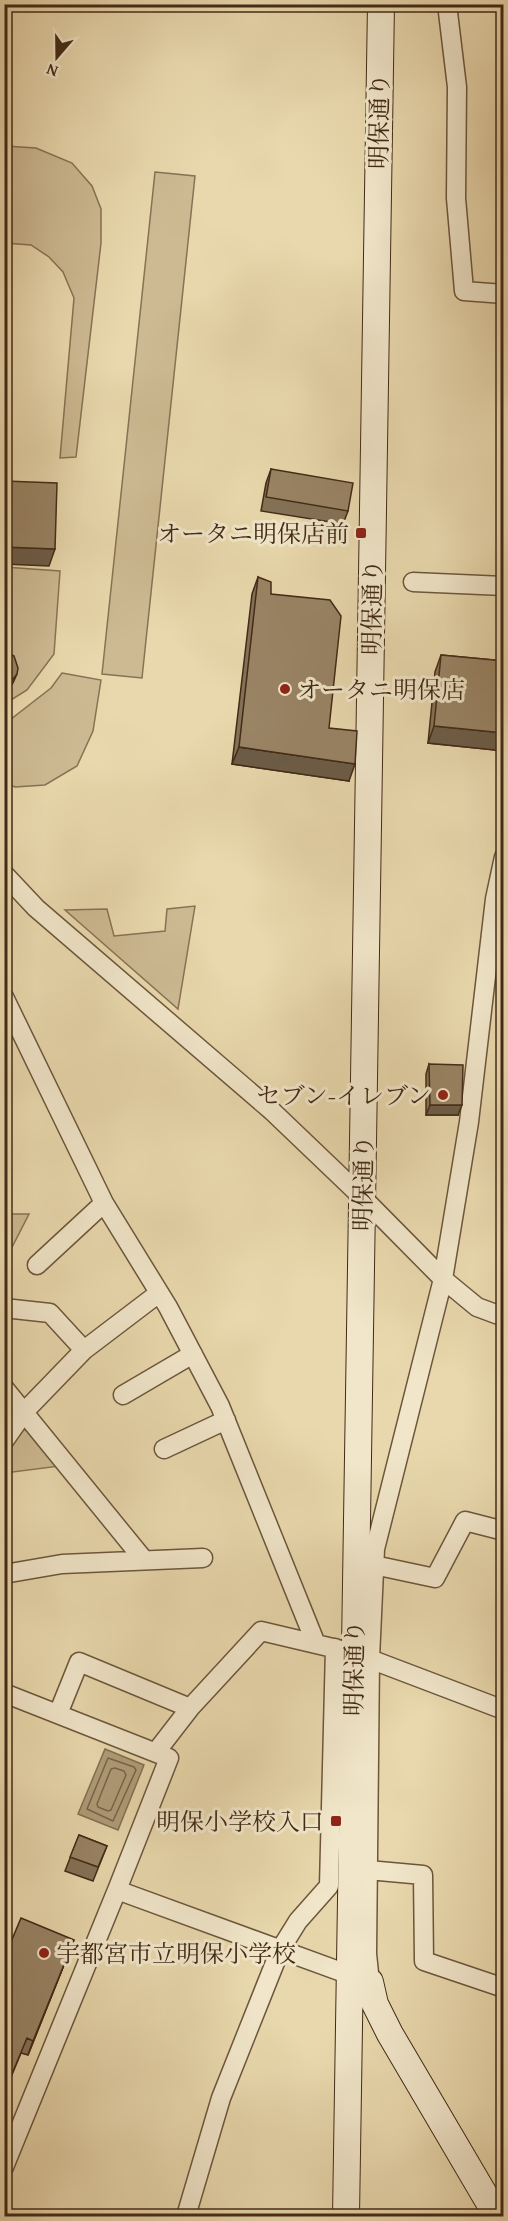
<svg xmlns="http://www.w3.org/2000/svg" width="508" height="2221" viewBox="0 0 508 2221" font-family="'Gentium Book Plus','Noto Serif JP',serif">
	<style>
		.green { fill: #cdba93; stroke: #887254; stroke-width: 1.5 }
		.water { fill: #b09d7a; stroke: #846f52; stroke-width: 1.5 }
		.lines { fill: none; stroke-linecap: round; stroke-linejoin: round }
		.shore { stroke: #796448; stroke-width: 1.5 }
		.street-casing { stroke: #6c563c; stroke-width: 21 }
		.secondary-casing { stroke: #422a16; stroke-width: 28 }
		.street { stroke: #f1e6ca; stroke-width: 18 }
		.secondary { stroke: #f1e6ca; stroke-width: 26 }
		.wall { fill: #847257; stroke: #422a16; stroke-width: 1.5 }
		.shaded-wall { fill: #6b5c47; stroke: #422a16; stroke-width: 1.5 }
		.building { fill: #998465; stroke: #422a16; stroke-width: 1.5 }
		.poi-dot { fill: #8f2418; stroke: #f1e6ca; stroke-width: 2 }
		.labels { text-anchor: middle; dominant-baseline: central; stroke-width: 6; stroke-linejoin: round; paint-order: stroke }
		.street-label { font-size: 24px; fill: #422a16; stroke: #f1e6ca }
		.poi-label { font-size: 24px; fill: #422a16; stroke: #f1e6ca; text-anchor: end }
	</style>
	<rect width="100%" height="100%" fill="#e9d8ad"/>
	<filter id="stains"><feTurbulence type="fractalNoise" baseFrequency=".00333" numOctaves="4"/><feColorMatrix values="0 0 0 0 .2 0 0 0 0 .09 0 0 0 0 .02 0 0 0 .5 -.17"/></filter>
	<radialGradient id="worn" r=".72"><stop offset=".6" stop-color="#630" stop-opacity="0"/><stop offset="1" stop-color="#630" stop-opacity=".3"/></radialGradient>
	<path class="green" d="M5,146L36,148L72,163L92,186L101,209V243L76,457L60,458L74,298L63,272L49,257L31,245L5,243Z
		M155,172L195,176L142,678L102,674Z
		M4,567L60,571L54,654L27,690L11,700L5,701Z
		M62,673L101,680L93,731L77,766L45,785L15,787L5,783V720L11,719L51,688Z
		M195,906L178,1009L65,910L107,909L114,936L165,931L167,909Z
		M5,1214H29L5,1261L4,1214Z
		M17,1430H30L60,1466L5,1473V1448Z"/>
	<path class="water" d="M105,1749L144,1765L118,1830L78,1814Z"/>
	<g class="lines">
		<path class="shore" d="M108,1758L134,1767L136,1770L113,1821L87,1809Z
			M115,1768L124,1771L126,1775L111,1810L108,1811L98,1807L97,1804L111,1769Z"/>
		<defs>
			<path id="street" d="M447,4L457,87L456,198L464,291L504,294
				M413,582L504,586
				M4,874L36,908L272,1111L363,1198L443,1279L477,1307L504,1317
				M4,997L104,1203L168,1307L220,1406L316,1644L354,1653L504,1710
				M37,1265L104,1203
				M4,1308L50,1313L84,1350L159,1293
				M4,1388L144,1560
				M123,1395L193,1354
				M4,1441L25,1411L84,1350
				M164,1449L226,1420
				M374,1565L435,1578L465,1521L504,1531
				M4,1574L62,1564L203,1558
				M4,1693L169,1758L117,1890
				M58,1714L79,1662L190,1708
				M156,1752L190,1708L261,1631L316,1644
				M368,1870L423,1875L424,1961L504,1988
				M370,1982L367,1954L370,1658L375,1549L443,1279L469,1122L495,899L504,857
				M4,2167L117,1890L350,1975
				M186,2216L221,2098L280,1950L298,1921L329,1886L335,1648"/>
			<path id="secondary" d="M350,1975L370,1982L375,2004L390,2034L497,2216
				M346,2216L381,4"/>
		</defs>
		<use href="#street" class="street-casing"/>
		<use href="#secondary" class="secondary-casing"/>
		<use href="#street" class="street"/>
		<use href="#secondary" class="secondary"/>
	</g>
	<path class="wall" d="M271,469L348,511L343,524L261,511L266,483Z
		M258,577L271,594L329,728L349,781L232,764L252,594Z
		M441,655L504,661V751L428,743L435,672Z
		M429,1064L458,1115H426V1074Z
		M79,1835L107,1846L93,1881L65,1871Z
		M4,1947L8,1949L68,1955L28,2055L21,2053L4,2094Z"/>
	<path class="shaded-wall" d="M4,547L55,549L49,566L4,564Z
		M17,674L13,683L6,693H4V684Z
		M434,726L504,733V751L428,743Z
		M239,747L355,764L349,781L232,764Z
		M430,1105H462L458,1115H426Z
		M74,1940L28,2055L33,2041Z"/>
	<path class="building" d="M271,469L353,483L348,511L266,497Z
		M4,481L57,483L55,549L4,547Z
		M258,577L271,582V594L330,600L341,616L329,728L357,731L355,764L239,747Z
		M4,650L14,656L18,668L17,674L10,683L4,684Z
		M441,655L504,661V733L434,726Z
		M429,1064L463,1065L462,1105H430Z
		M79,1835L107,1846L98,1867L70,1857Z
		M21,1918L74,1940L33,2041L27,2038L4,2093V1947L8,1949Z"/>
	<g class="poi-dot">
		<rect x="355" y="527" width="12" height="12" rx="3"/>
		<circle cx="285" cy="689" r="6"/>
		<circle cx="443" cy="1095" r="6"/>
		<rect x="330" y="1815" width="12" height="12" rx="3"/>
		<circle cx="44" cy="1953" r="6"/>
	</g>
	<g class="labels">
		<g class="street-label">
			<text transform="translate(379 121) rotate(-89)">明保通り</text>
			<text transform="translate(372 607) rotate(-89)">明保通り</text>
			<text transform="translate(363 1183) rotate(-89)">明保通り</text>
			<text transform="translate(354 1668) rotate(-89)">明保通り</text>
		</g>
		<g class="poi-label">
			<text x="349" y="533">オータニ明保店前</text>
			<text x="297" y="689" text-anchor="start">オータニ明保店</text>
			<text x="431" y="1095">セブン-イレブン</text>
			<text x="324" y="1821">明保小学校入口</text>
			<text x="56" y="1953" text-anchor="start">宇都宮市立明保小学校</text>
		</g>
	</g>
	<rect width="508" height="2221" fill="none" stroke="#e9d8ad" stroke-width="24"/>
	<rect x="6" y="6" width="496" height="2209" fill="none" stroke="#422a16" stroke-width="3"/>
	<rect x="12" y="12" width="484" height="2197" fill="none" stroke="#422a16" stroke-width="1.5"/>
	<g transform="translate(57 57) rotate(200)" stroke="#f1e6ca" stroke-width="4.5" paint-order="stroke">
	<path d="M0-4.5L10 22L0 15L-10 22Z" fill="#422a16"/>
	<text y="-9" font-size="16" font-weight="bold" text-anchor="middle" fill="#422a16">N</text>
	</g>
	<rect width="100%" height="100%" filter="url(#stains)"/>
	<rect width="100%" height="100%" fill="url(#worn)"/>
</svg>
